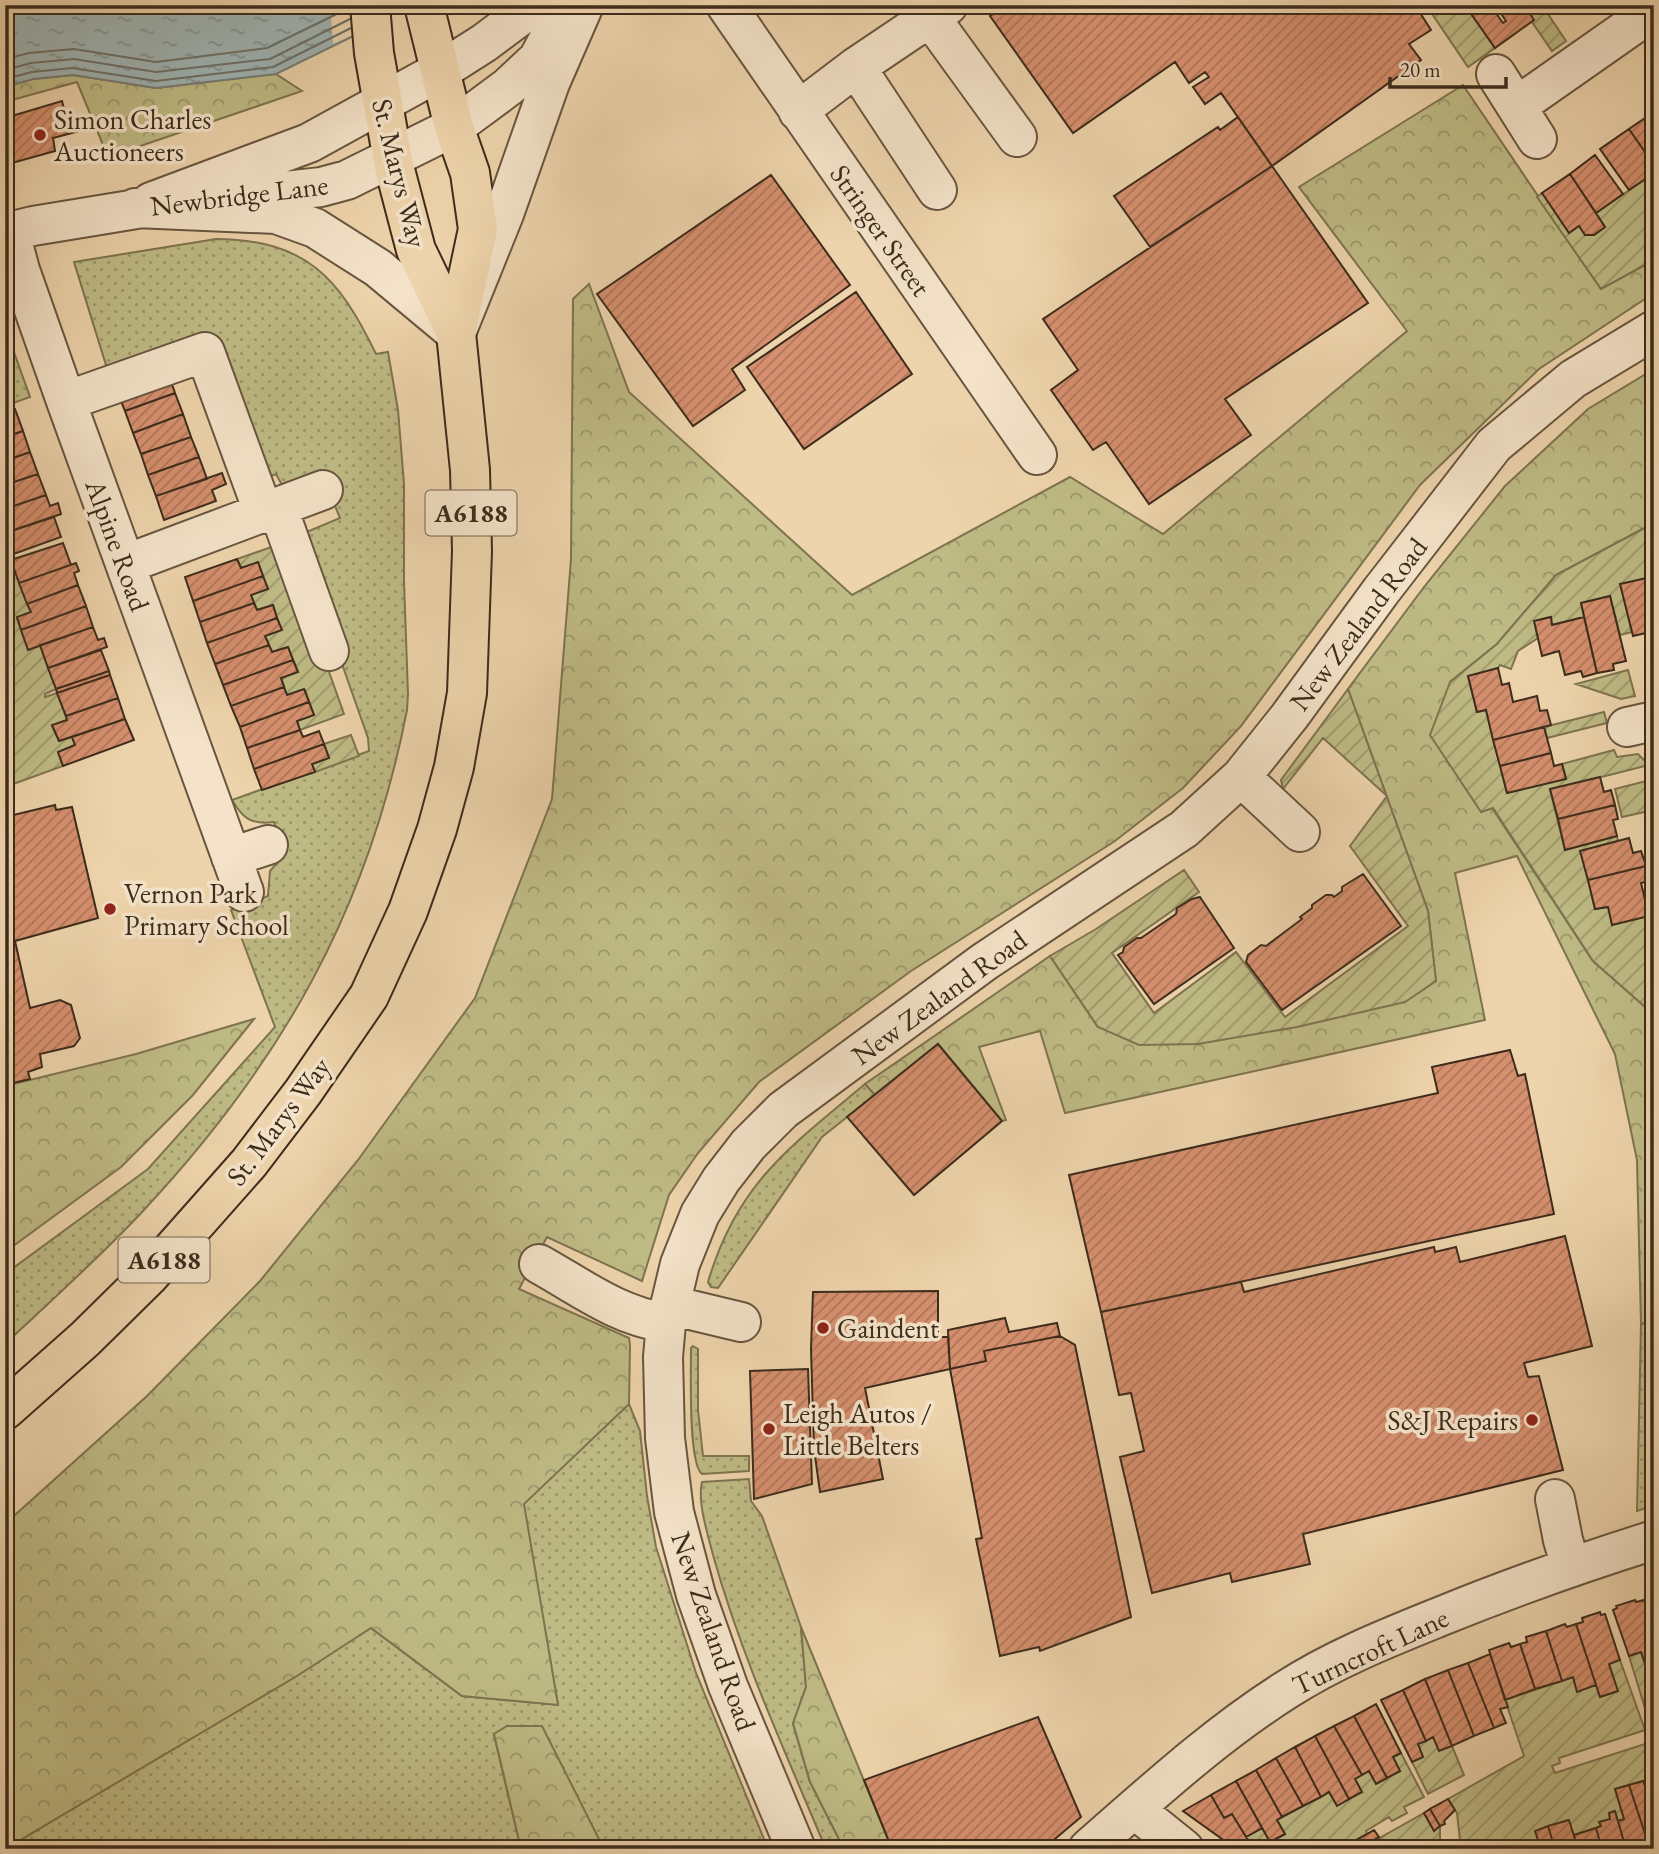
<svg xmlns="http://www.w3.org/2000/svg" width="1659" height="1854" viewBox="0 0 1659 1854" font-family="'EB Garamond',serif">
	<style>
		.grass { fill: url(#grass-dots); stroke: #7e7450; stroke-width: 2 }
		.forest { fill: url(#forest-crowns); stroke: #7e7450; stroke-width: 2 }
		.garden { fill: url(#garden-furrows); stroke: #7e7450; stroke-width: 2 }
		.water { fill: url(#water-ripples); stroke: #777e78; stroke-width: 2 }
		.pier { fill: #eed4ac }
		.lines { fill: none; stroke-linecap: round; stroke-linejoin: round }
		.shore { stroke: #6e7068; stroke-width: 2 }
		.building { fill: url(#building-hatch); stroke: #3c2c1c; stroke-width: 2 }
		.minor-casing { stroke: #685640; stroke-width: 42 }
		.major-casing { stroke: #3c2c1c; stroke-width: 42 }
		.minor { stroke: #f4e3c9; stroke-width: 38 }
		.major { stroke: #eed4ac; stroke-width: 38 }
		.poi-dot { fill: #8f2418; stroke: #f4e3c9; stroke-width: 2.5 }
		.labels { text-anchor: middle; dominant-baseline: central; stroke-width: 7; stroke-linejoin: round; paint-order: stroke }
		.shield { fill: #f4e3c9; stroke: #736350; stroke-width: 2 }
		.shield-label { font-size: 26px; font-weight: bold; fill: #3c2c1c }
		.poi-label { font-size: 28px; fill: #3c2c1c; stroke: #f4e3c9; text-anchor: start }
		.street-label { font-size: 28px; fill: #3c2c1c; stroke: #f4e3c9 }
	</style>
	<defs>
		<pattern id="grass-dots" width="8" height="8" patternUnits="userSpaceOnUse" patternTransform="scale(1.75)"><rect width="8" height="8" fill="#bfbb85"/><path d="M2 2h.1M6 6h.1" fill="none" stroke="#9c986c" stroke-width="1.8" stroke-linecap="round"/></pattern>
		<pattern id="forest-crowns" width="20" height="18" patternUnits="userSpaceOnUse" patternTransform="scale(1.75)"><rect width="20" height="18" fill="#bfbb85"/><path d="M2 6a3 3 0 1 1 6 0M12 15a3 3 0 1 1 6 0" fill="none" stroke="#9c986c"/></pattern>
		<pattern id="garden-furrows" width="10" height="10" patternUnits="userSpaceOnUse" patternTransform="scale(1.75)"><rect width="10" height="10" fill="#bfbb85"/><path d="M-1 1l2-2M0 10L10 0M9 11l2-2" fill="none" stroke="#9c986c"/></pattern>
		<pattern id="water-ripples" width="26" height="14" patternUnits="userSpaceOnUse" patternTransform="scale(1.75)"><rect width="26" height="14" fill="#9fb5b5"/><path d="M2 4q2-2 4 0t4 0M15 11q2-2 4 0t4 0" fill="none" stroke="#839392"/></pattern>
		<pattern id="building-hatch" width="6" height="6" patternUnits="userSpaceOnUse" patternTransform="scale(1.75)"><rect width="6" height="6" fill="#d7906f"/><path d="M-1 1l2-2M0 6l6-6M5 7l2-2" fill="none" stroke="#b0765a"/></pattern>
	</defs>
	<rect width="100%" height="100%" fill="#eed4ac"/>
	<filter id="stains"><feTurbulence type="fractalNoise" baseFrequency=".00286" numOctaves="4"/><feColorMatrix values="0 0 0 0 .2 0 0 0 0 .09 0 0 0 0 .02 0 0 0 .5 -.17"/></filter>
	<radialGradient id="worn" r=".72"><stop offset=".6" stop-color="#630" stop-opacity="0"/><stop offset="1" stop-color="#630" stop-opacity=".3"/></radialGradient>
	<path class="grass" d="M216,239C306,240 339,277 376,354L388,352L398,410L404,484V582L408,694L407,710C368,911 281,1063 143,1211C100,1257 52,1300 5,1344V1274L148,1169L275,1027L231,910L268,896L270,871L286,853L274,822C252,825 243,819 232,800L369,751L368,738L297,536L340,518L320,470L283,487L276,474L261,480L210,342L110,378L74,262Z
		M5,327L30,397L5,406V396L10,394L5,381Z
		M865,1084L875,1095L822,1137L718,1288L711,1287L708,1282C737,1183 790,1147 865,1084Z
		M1649,1322L1654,1340V1505L1637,1511L1641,1324Z
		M693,1346L698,1349V1410L703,1456H749V1471L702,1474C688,1464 691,1370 691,1348Z
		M629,1404L640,1431L647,1496L656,1547L696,1673L768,1849H604L600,1841L494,1735L521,1849H6L371,1628L462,1696L558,1705L523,1504Z
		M749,1479L751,1501L762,1516L801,1627L806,1687L793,1724L810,1782L844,1849H828L823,1842C783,1747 741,1655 713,1555C708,1535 697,1502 702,1482Z"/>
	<path class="forest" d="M276,74L302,91L108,157L77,82L5,102V87L33,79L73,75L156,88Z
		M1463,85L1601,289L1654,260V293L1539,369L1420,485L1241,726L1183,788L1115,841L911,971L759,1082L698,1153L669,1195L642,1281L547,1237L519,1289L629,1338L630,1345L629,1404L524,1504L558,1705L462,1696L371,1628L297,1676L5,1849V1524L147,1396L260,1281L358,1160L475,998L552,799L571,559L573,299L589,284L629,392L852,595L1070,477L1163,534L1407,331L1299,187Z
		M1654,369V523L1556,575L1497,644L1450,682L1481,812L1492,808L1593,961L1654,1014V1320L1641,1324L1637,1160L1615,1054L1517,856L1455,873L1485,1020L1065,1113L1040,1031L979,1047L1006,1120L1002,1121L938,1044L875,1095L865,1084L1050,956L1098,1027L1198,1044L1436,981L1428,911L1348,689L1424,587L1505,486L1588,409Z
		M254,1019L193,1095L121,1167L5,1252V1086L136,1054Z
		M801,1627L892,1849H844L810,1782L793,1723L806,1687Z
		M507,1726H542L604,1849H521L494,1734Z"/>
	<path class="garden" d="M1426,5H1465L1495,48L1468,67Z
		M1533,5H1542L1566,41L1552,51L1532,22L1527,9Z
		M1654,173V260L1601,289L1537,197L1542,193L1579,226L1585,235H1594L1605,227L1596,213Z
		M1654,523V576L1621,585L1632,632L1620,635L1610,596L1581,603L1584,617L1552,625L1550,617L1535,621L1538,638L1518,651L1511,669L1500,665L1498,668L1468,677L1477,712L1486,710L1507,793L1566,778L1562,764L1614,750L1617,757L1638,754L1649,765L1550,790L1565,850L1617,836L1618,841L1581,851L1595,909L1608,907L1649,916L1650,920H1654L1653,1014L1593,961L1493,808L1481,812L1430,735L1450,682L1497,644L1556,575Z
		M283,543L344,714L300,730L297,721L314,715L305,690L287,695L281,678L298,672L288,647L272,652L265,636L281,630L273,605L257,610L251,595L268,589L258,563L241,568L237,559Z
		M9,555L31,612L17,618L28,649L40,645L56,689L45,694V697L57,693L67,720L52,726L59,741L72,737L75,745L58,752L63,766L5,787V557Z
		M1628,670L1635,696L1621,699L1576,684Z
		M1348,689L1428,911L1436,981L1405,1002L1297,1027L1198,1044L1139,1045L1098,1027L1050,956L1096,929L1184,870L1199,892L1112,953L1154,1013L1236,952L1285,1017L1408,926L1350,846L1387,796L1323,738L1283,789L1281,780Z
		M1604,712L1607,723L1547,738L1544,727Z
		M351,735L359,756L315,772L312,764L329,758L324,744Z
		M1654,779V810L1622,817L1615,789Z
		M1641,1652L1647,1669L1654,1667V1728H1651L1629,1656Z
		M1620,1660L1645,1730L1559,1758L1560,1763L1552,1766L1555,1773L1654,1741V1809L1643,1781L1615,1789L1624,1819L1618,1821L1614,1811L1609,1813L1610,1819L1600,1822L1601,1826L1574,1835L1568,1820L1536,1831L1540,1846L1529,1849H1461L1457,1813L1448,1799L1524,1756L1505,1700L1573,1677L1577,1691L1596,1685L1600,1697L1617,1691L1609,1664Z
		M1433,1737L1452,1746L1464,1775L1428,1794L1412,1762L1423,1757L1418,1744Z
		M1401,1753L1424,1797L1404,1807L1407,1813L1392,1821L1389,1817L1366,1831L1367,1834L1348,1844L1350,1849H1252L1246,1837L1262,1828L1270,1842L1285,1834L1277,1820L1329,1792L1337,1805L1362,1792L1355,1779L1369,1771L1376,1784L1400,1771L1393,1757Z
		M1424,1813L1434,1830L1440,1826V1849H1360Z"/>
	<path class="water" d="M5,5H395L372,27L276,74L156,88L73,75L33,79L5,87Z"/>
	<path class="pier" d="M330,5H399L383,21L333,44Z"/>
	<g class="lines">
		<path class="shore" d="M5,59L29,53L74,49L156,62L267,48L349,8
			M5,70L31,63L74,59L156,72L270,59L350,19
			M5,79L32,72L72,68L156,81L273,67L351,28"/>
	</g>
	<path class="building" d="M1006,5H1415L1431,30L1409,44L1421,60L1272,166L1221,93L1205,104L1193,87L1209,77L1205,72L1189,83L1175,62L1073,133L990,16Z
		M1465,5H1490L1503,23L1506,21L1495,5H1533L1527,9L1534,20L1495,48Z
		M62,101L65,113L91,128L53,138L55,151L5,165V118Z
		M1654,112V165L1629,129Z
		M1238,117L1272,166L1150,247L1114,196L1218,127L1220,130Z
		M1629,129L1654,165V173L1629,190L1600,149Z
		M1595,155L1623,194L1596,213L1570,174Z
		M1272,166L1368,303L1225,399L1251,435L1149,504L1106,442L1093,450L1051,390L1078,370L1043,319Z
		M1570,174L1605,227L1594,235H1585L1579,226L1569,233L1542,193Z
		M771,175L850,285L732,369L745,390L693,426L597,294Z
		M856,292L912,374L804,449L747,367Z
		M167,370L175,393L125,411L116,389Z
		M175,393L183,414L133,433L125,411Z
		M15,409L23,431L5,437V412Z
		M183,414L191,437L141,454L133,433Z
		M23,431L30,452L5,461V437Z
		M191,437L199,457L148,475L141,454Z
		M30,452L38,474L5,485V461Z
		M199,457L207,479L156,496L148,475Z
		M222,473L226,484L212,490L216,501L164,520L156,496Z
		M38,474L46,495L5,509V485Z
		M46,495L50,506L58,503L61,514L5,533V509Z
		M54,517L61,537L5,557V533Z
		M63,543L71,565L19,583L11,560Z
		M237,559L241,568L258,562L263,576L193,601L185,577Z
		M76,563L79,571L74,573L78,585L27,604L19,583Z
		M263,576L268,589L251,595L254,603L200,622L193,601Z
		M1651,577L1654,589V636H1651L1650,632L1633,636L1620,584Z
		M78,585L86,606L21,630L17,617L31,612L27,604Z
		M1610,596L1626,661L1613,664L1614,670L1597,673L1581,603Z
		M254,603L257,610L273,605L277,618L207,643L200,622Z
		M86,606L93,627L28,650L21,630Z
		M1551,617L1552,625L1584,617L1597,673L1583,677L1581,671L1565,675L1559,651L1542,656L1534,621Z
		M277,618L282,630L265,636L269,645L215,664L207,643Z
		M93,627L98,640L104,638L107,647L48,668L40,645Z
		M269,645L272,652L288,647L293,660L223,685L215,664Z
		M101,650L109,671L56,689L48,668Z
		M293,660L298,672L281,678L284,687L231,706L223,685Z
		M1498,668L1502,685L1509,683L1513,702L1537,696L1540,711L1547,710L1551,725L1493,740L1486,710L1477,712L1468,676Z
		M109,671L110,675L57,693L56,689Z
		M110,675L118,698L66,716L57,693Z
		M284,687L287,695L304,689L309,702L240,727L231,706Z
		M118,698L125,719L59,741L52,725L67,720L66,716Z
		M309,702L314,715L297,721L300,730L247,748L240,727Z
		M125,719L134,740L63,766L58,752L75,745L72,737Z
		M1544,727L1551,753L1500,766L1493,740Z
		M300,730L303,737L319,731L324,744L254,769L247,748Z
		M324,744L329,758L312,764L315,772L262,790L254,769Z
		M1551,753L1554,766L1562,764L1566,779L1507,793L1500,766Z
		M1600,777L1604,792L1611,790L1615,805L1558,819L1550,789Z
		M55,805L56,810L72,807L98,918L15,941L30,1008L60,1000L71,1005L80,1038L74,1046L40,1054L42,1067L28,1072L30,1079L5,1085V817Z
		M1615,805L1618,819L1613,820L1617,836L1565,850L1558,819Z
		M1629,838L1633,853L1641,851L1646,866L1588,880L1580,851Z
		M1646,866L1649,881L1641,883L1649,916L1612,925L1608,907L1595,909L1588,880Z
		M1363,874L1401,926L1282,1010L1246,962L1248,955L1261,945L1266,946L1302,919L1300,917L1312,908V905L1326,895H1332L1334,897L1342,891V887Z
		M1200,897L1234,948L1154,1004L1118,955L1123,952L1124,947L1137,938H1141L1176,914L1177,908L1192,899Z
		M938,1044L1002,1121L914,1195L847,1117Z
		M1510,1050L1518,1076L1525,1074L1554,1214L1101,1312L1069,1175L1438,1093L1432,1067Z
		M1565,1236L1592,1346L1524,1363L1528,1377L1539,1376L1563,1470L1303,1534L1310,1564L1232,1582L1230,1573L1152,1593L1120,1457L1144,1451L1131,1393L1119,1395L1101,1312L1241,1282L1244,1292L1434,1247L1435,1252L1456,1247L1460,1262Z
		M938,1291V1337H948L950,1369L865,1388L883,1479L820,1492L814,1449L811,1349L813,1292Z
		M1005,1318L1009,1332L1057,1323L1060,1336L984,1351L986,1361L950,1369L948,1330Z
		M1060,1336L1075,1345L1131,1617L1040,1651L1039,1647L1000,1656L976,1539L982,1538L950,1369L986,1361L984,1351Z
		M808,1369L812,1484L754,1499L750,1371Z
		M1651,1594H1654V1630L1644,1600L1652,1597Z
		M1635,1600L1636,1602L1644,1600L1654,1630V1667L1647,1670L1641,1652L1629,1656L1613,1610L1617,1608L1616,1606Z
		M1600,1612L1601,1615L1605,1614L1620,1660L1609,1664L1618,1691L1600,1697L1576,1624L1583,1622L1582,1618Z
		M1565,1624L1567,1627L1576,1624L1596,1685L1577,1692L1573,1677L1562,1681L1546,1631Z
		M1546,1631L1562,1681L1535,1689L1520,1644L1527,1642L1526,1637Z
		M1509,1643L1511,1647L1520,1644L1535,1689L1505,1700L1489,1650Z
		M1490,1654L1508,1707L1500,1709L1506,1723L1494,1728L1468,1663Z
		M1468,1663L1494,1728L1474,1736L1448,1670Z
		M1448,1670L1474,1736L1452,1746L1425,1679Z
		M1425,1679L1452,1746L1439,1751L1433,1737L1426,1741L1403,1690Z
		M1403,1690L1426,1741L1418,1744L1423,1757L1412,1762L1381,1700Z
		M1376,1704L1401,1753L1393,1757L1400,1771L1387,1778L1354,1716Z
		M1354,1716L1387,1778L1376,1784L1369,1771L1362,1775L1334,1726Z
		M1038,1717L1081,1817L1043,1849H892L864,1780Z
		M1334,1726L1362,1775L1355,1779L1362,1792L1349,1799L1315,1736Z
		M1315,1736L1349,1799L1337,1806L1329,1792L1321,1797L1295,1747Z
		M1295,1747L1321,1797L1303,1806L1276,1758Z
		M1276,1758L1303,1806L1282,1817L1256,1770Z
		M1256,1770L1282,1817L1277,1820L1285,1834L1270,1842L1236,1781Z
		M1236,1781L1262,1828L1246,1837L1232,1814L1224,1818L1211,1795Z
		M1643,1781L1654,1809V1849H1650L1629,1785Z
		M1629,1785L1650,1849H1626L1618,1821L1624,1819L1615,1789Z
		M1211,1795L1224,1818L1232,1814L1253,1848L1236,1849L1183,1811Z
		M1448,1799L1455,1810L1444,1821L1445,1824L1440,1826L1430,1809Z
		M1430,1809L1440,1826L1434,1831L1424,1813Z
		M1615,1811L1626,1849H1602L1596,1828L1601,1826L1599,1822L1610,1819L1609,1813Z
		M1569,1820L1578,1849H1555L1548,1826Z
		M1548,1826L1555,1849H1529L1540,1846L1535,1831Z
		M1596,1828L1602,1849H1578L1574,1835Z
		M1374,1830L1379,1837L1360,1849H1350L1348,1845Z"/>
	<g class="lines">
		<defs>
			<path id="minor" d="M726,5L1037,455
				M930,17L1017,137
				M856,67L937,190
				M1496,74L1537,139
				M1517,106L1654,10
				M798,111L856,67L948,5
				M239,196L321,187L347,180L454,127L508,87L538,59L555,27
				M151,202L309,143L440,71L484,43L535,5
				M135,208L276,214L315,228L378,268L456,333L504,214L550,83L584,5
				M10,232L20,270L66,401L244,892
				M5,233L33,226L161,205
				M66,401L205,352L264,514
				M278,508L329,651
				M126,564L323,490
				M1627,727L1654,721
				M1241,777L1300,832
				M231,857L268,845
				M539,1264C582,1288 616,1315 666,1323
				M670,1305L741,1322
				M1555,1499L1563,1540L1571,1567
				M1136,1807L1148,1820L1184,1849
				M796,1849L728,1686L696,1595L674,1512L665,1438L663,1357L666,1323L680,1264L700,1214L721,1180L748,1145L783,1110L984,962L1184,829L1241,777L1289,717L1381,591L1494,445L1573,379L1654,330
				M1088,1849C1152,1793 1215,1735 1286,1690C1334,1659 1387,1638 1439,1617C1510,1588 1581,1563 1654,1540"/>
			<path id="major" d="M370,5L374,53L394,166L416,250L456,333
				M5,1410L85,1339L149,1276L249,1163L303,1092L369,996L408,911L437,829L454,767L467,693L472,551L470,470L456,333L478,229L470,173L454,127L424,5"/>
		</defs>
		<use href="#minor" class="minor-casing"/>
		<use href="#major" class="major-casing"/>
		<use href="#minor" class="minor"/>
		<use href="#major" class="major"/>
	</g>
	<g class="poi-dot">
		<circle cx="40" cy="135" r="7"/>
		<circle cx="110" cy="909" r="7"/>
		<circle cx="823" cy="1328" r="7"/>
		<circle cx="1532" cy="1420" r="7"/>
		<circle cx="769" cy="1429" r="7"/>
	</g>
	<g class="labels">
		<g class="shield">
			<rect x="425.5" y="490.5" width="91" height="45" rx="5"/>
			<rect x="118.5" y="1237.5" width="91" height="45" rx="5"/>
		</g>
		<g class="shield-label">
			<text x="471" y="513">A6188</text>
			<text x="164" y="1260">A6188</text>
		</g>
		<g class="poi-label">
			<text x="54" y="119">Simon Charles<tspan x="54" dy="32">Auctioneers</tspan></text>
			<text x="124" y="893">Vernon Park<tspan x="124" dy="32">Primary School</tspan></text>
			<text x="837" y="1328">Gaindent</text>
			<text x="783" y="1413">Leigh Autos /<tspan x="783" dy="32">Little Belters</tspan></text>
			<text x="1518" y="1420" text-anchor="end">S&amp;J Repairs</text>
		</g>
		<g class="street-label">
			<text transform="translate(400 173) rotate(76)">St. Marys Way</text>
			<text transform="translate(239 195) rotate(-7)">Newbridge Lane</text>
			<text transform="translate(881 230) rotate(55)">Stringer Street</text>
			<text transform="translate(118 545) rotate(70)">Alpine Road</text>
			<text transform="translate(1358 624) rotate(-53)">New Zealand Road</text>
			<text transform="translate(939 997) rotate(-36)">New Zealand Road</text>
			<text transform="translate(278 1121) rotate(-53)">St. Marys Way</text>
			<text transform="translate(714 1631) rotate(71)">New Zealand Road</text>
			<text transform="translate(1370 1651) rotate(-25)">Turncroft Lane</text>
		</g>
	</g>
	<rect width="1659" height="1854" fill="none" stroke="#eed4ac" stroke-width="28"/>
	<rect x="7" y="7" width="1645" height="1840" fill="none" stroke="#3c2c1c" stroke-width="3.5"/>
	<rect x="14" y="14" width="1631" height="1826" fill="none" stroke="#3c2c1c" stroke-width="2"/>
	<path d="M1390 77v10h116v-10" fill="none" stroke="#3c2c1c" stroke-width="3.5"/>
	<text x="1400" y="77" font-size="21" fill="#3c2c1c" stroke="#f4e3c9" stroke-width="5" paint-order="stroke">20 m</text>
	<rect width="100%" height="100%" filter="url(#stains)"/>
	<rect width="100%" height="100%" fill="url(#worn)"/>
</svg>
